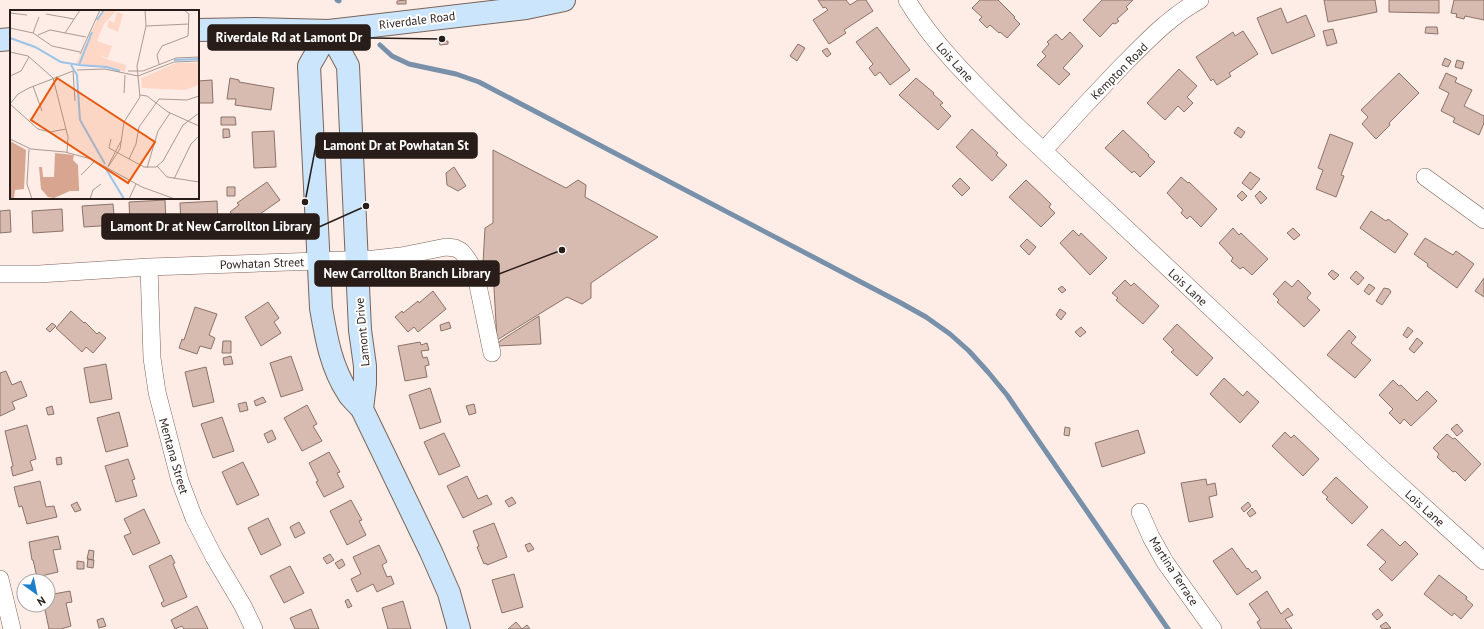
<svg xmlns="http://www.w3.org/2000/svg" width="1484" height="629" viewBox="0 0 1484 629" font-family="'PT Sans',sans-serif">
	<style>
		.lines { fill: none; stroke-linecap: round; stroke-linejoin: round }
		.stream { stroke: #7890a9; stroke-width: 5 }
		.building { fill: #d7bbb0; stroke: #8b7267 }
		.street-casing { stroke: #7b6358; stroke-width: 18 }
		.secondary-casing { stroke: #7b6358; stroke-width: 24 }
		.street { stroke: #fff; stroke-width: 17 }
		.secondary { stroke: #cae5fc; stroke-width: 22 }
		.labels { text-anchor: middle; dominant-baseline: central; stroke-width: 4; stroke-linejoin: round; paint-order: stroke }
		.street-label { font-size: 12px; fill: #281d19; stroke: #fff }
		.inset-river { fill: none; stroke: #9bc2e7; stroke-width: 2 }
		.inset-road { fill: none; stroke: #a89a94; stroke-width: 1 }
		.view { fill: #e8590c; fill-opacity: 0.15; stroke: #e8590c; stroke-width: 2 }
		.inset-edge { fill: none; stroke: #281d19; stroke-width: 2 }
		.leader { fill: none; stroke: #281d19; stroke-width: 1.5 }
		.callout-dot { fill: #281d19; stroke: #fff; stroke-width: 1.5 }
		.callout { fill: #281d19; stroke: #281d19; stroke-width: 1.5 }
		.callout-label { font-size: 13px; text-anchor: middle; font-weight: bold; fill: #fff }
	</style>
	<rect width="100%" height="100%" fill="#feede6"/>
	<g class="lines">
		<path class="stream" d="M337,0L339,1
			M380,45L392,56L409,64L456,74L479,82L901,303L926,317L950,334L969,351L988,372L1007,395L1168,629"/>
	</g>
	<path class="building" d="M406,0V4H397V1Z
		M818,0H846L850,5L858,0H866L873,11L844,30L846,33L829,44L813,20L828,10L825,7L823,8Z
		M980,0H998L1015,17L1014,18L1020,24L1007,38L1000,32L999,33L990,25L987,28L979,20L982,17L972,8Z
		M1102,0H1133L1126,7L1128,9L1117,19L1119,21L1115,24L1113,23L1100,37L1083,20Z
		M1324,0H1375L1377,12L1328,22Z
		M1389,0H1439V13L1389,12Z
		M1454,0H1484V20L1465,16L1464,19L1456,17L1457,14L1451,13Z
		M1281,8L1287,23L1306,15L1315,36L1272,54L1257,18Z
		M877,27L910,70L890,85L880,72L875,76L869,68L873,64L856,42Z
		M1426,27H1437L1438,34L1425,33Z
		M1333,29L1337,43L1327,46L1323,31Z
		M1243,31L1258,54L1229,73L1231,76L1217,85L1213,79L1211,81L1196,57L1233,32L1235,36Z
		M1070,32L1083,46L1063,68L1070,74L1059,85L1037,65L1046,56L1042,52L1049,44L1047,42L1056,34L1062,40Z
		M448,41V44L440,45L439,42Z
		M798,44L805,48L797,61L790,56Z
		M827,48L831,54L827,57L822,51Z
		M1445,58L1451,61L1448,67L1442,65Z
		M1457,60L1464,62L1462,69L1455,67Z
		M1179,69L1197,86L1187,97L1193,103L1184,112L1178,106L1165,120L1147,103Z
		M1399,73L1419,93L1389,123L1390,125L1376,139L1362,124L1368,117L1361,110Z
		M1446,73L1457,78L1455,82L1472,90L1464,106L1484,116V123L1479,135L1453,122L1455,118L1441,111L1449,93L1439,88Z
		M230,78L239,80V82L274,88L271,110L235,105L236,99H227Z
		M916,78L934,93L933,94L943,103L940,105L951,116L938,130L899,95Z
		M212,80L213,103H198V81Z
		M221,117H235L236,125H221Z
		M1238,127L1245,132L1241,138L1234,133Z
		M223,129H229L230,137L223,138Z
		M972,129L998,153L996,155L1007,165L992,181L956,147Z
		M1123,130L1149,155L1148,156L1155,162L1140,177L1134,171L1132,173L1105,148Z
		M274,131L276,167L254,168L252,132Z
		M1330,134L1353,143L1341,175L1344,176L1336,197L1316,189L1323,170L1318,168Z
		M493,150L566,188L578,180L586,185L585,197L658,237L591,283V298L582,304L567,297L497,340L493,270L483,263L485,228L493,223Z
		M454,167L466,186L458,191L447,185L446,173Z
		M1250,172L1260,179L1251,190L1242,183Z
		M1181,177L1188,183L1189,182L1217,209L1201,227L1190,216L1187,219L1181,213L1183,210L1167,193Z
		M960,178L970,188L962,196L952,186Z
		M1026,180L1051,204L1049,207L1055,213L1041,227L1009,197Z
		M267,182L280,200L250,221L249,219L240,226L230,212L239,205L237,203Z
		M227,187H235V196H227Z
		M1242,191L1247,196L1242,201L1237,196Z
		M1260,191L1267,198L1261,204L1255,196Z
		M165,200L166,222L130,224L129,202Z
		M217,201L218,223L181,225L180,203Z
		M113,204L115,225L84,227L82,206Z
		M62,209L63,231L33,233L32,211Z
		M10,210L11,232L0,233V211Z
		M1371,211L1386,221L1388,219L1408,234L1395,253L1360,228Z
		M1233,228L1239,235L1241,233L1268,259L1252,275L1243,267L1240,269L1231,261L1233,258L1219,243Z
		M1293,228L1300,235L1294,240L1287,233Z
		M1073,230L1079,236L1081,233L1107,258L1090,275L1060,243Z
		M1425,238L1453,255L1456,251L1474,264L1457,288L1427,266L1428,264L1414,254Z
		M1027,239L1036,247L1029,255L1020,246Z
		M1332,270L1339,275L1334,280L1328,274Z
		M1356,271L1364,278L1358,285L1350,278Z
		M1484,278V297L1475,291Z
		M1125,280L1131,286L1134,283L1159,306L1143,324L1116,300L1118,298L1112,293Z
		M1298,280L1311,293L1307,298L1320,310L1304,327L1277,302L1279,300L1273,294L1285,281L1292,287Z
		M1369,284L1375,288L1369,295L1364,291Z
		M1062,286L1066,290L1062,293L1058,289Z
		M1384,288L1389,289L1391,292L1382,305L1376,301Z
		M433,291L446,309L418,332L414,327L408,332L395,317L402,311L403,313L418,301L419,303Z
		M268,302L279,318L274,322L281,333L261,346L245,317Z
		M195,307L217,314L209,335L215,338L211,349L200,346L197,354L179,348L182,339L184,340Z
		M1060,309L1066,313L1061,320L1056,315Z
		M71,311L84,323L85,322L97,334L99,332L106,338L93,353L86,347L82,352L56,328Z
		M539,316L541,344L497,346L500,341Z
		M449,322L451,328L441,331L440,325Z
		M52,323L56,326L50,332L46,329Z
		M1177,324L1213,358L1197,376L1171,352L1174,350L1163,339Z
		M1081,327L1086,332L1080,337L1075,332Z
		M1408,327L1413,331L1407,338L1403,335Z
		M1349,330L1356,337L1351,343L1371,360L1355,378L1327,355Z
		M1417,338L1423,343L1414,353L1409,349Z
		M223,341H231V353H222Z
		M420,342L421,345L427,343L429,350L421,351L423,358L427,357L429,364V365L425,366L427,377L405,381L398,346Z
		M231,356L233,364L224,365L223,358Z
		M291,356L303,390L281,397L270,363Z
		M106,364L112,399L90,403L84,368Z
		M206,367L214,402L193,407L185,372Z
		M6,371L12,385L21,381L27,396L12,402L15,409L0,416V373Z
		M1224,378L1243,396L1247,391L1259,402L1240,423L1210,394Z
		M1393,380L1399,386L1401,385L1417,401L1427,391L1437,401L1411,426L1404,419L1400,424L1389,413L1393,409L1379,395Z
		M430,388L441,422L420,429L409,395Z
		M263,397L266,402L256,406L254,401Z
		M246,402L248,410L240,412L238,404Z
		M474,404L476,413L469,415L466,406Z
		M307,405L317,424L313,426L322,441L302,451L284,418Z
		M52,406L54,414L48,415L46,408Z
		M119,412L128,446L106,452L97,418Z
		M222,417L234,451L213,458L201,424Z
		M1457,424L1463,431L1457,436L1451,429Z
		M27,425L36,459L30,461L33,470L13,476L11,467L13,466L5,431Z
		M1065,427L1070,428L1069,436L1064,435Z
		M272,430L276,439L268,443L264,434Z
		M1138,430L1145,453L1102,467L1095,443Z
		M1285,432L1291,438L1294,435L1319,459L1303,476L1272,446Z
		M444,433L460,466L439,475L424,442Z
		M1447,434L1453,439L1455,438L1481,464L1465,481L1455,471L1453,472L1437,457L1439,454L1433,448Z
		M329,452L340,472L337,473L344,487L324,497L316,482L318,481L309,463Z
		M61,457L62,464L57,465L56,458Z
		M128,459L135,479L132,480L137,496L116,502L105,466Z
		M243,462L259,495L237,505L222,472Z
		M467,476L478,499L487,495L492,504L463,518L447,486Z
		M1336,477L1368,507L1352,524L1326,499L1328,497L1322,492Z
		M1206,479L1207,485L1215,483L1217,495L1209,497L1213,517L1189,522L1181,483Z
		M40,481L46,507L54,506L57,517L27,524L22,506L19,507L14,487Z
		M512,497L516,503L509,507L505,501Z
		M351,500L362,520L359,521L366,535L347,545L330,511Z
		M77,502L81,510L75,512L71,505Z
		M1248,502L1251,506L1244,512L1241,508Z
		M1252,508L1256,513L1250,517L1247,513Z
		M144,509L160,543L133,555L124,536L131,533L124,519Z
		M268,518L281,545L261,555L248,528Z
		M299,522L305,533L295,538L290,527Z
		M494,523L507,557L487,565L486,563L484,564L477,547L479,546L473,531Z
		M1382,529L1400,546L1405,541L1418,554L1392,581L1379,569L1386,562L1367,545Z
		M58,536L61,549L53,550L58,572L37,577L33,560H32L29,542Z
		M530,543L534,549L528,552L525,545Z
		M379,545L387,562L382,565L387,577L391,576L394,584L377,592L373,584L357,592L351,579L361,574L353,557Z
		M1232,548L1247,569L1248,568L1252,573L1256,570L1261,578L1237,595L1213,561Z
		M89,550L94,551L93,560L87,559Z
		M330,554L334,560L327,564L323,558Z
		M171,555L175,563L173,564L187,597L163,607L161,603L164,601L149,566Z
		M88,559L94,560L93,568L87,567Z
		M342,559L345,565L339,569L335,563Z
		M77,561L84,562V569H77Z
		M290,566L304,593L284,603L270,576Z
		M514,574L523,607L502,613L492,580Z
		M1439,575L1467,597L1466,599L1473,605L1461,619L1454,613L1452,616L1424,594Z
		M70,591L72,602L66,603L71,626L61,629H49L44,605H48V595Z
		M1267,591L1281,614L1288,608L1293,615L1285,619L1292,629H1261L1257,622L1260,620L1249,604Z
		M348,599L352,606L348,608L345,601Z
		M403,601L411,629H388L382,608Z
		M197,606L208,629H184L182,626L175,629L171,620Z
		M311,609L319,629H295L290,618Z
		M1378,609L1383,615L1377,620L1372,614Z
		M103,618L106,626L99,628L97,620Z
		M516,622L522,629L527,625L530,629H508Z
		M1386,622L1391,628L1382,629L1380,626Z"/>
	<g class="lines">
		<defs>
			<path id="street" d="M907,0C936,48 977,86 1016,125L1380,467L1484,561
				M1044,150C1069,122 1095,94 1121,67C1145,43 1170,16 1200,0
				M1425,177L1484,220
				M149,267L152,358L157,392L180,481L194,518L214,557L243,606L254,629
				M0,274H39L149,267L374,259L401,256L446,247L455,248L461,251L466,257L475,271L492,353
				M1140,512L1151,537L1165,562L1213,629
				M0,579L12,629"/>
			<path id="secondary" d="M198,30L255,29L329,31L526,8L564,0
				M329,31L309,66L321,308C326,337 331,367 348,393C351,398 357,403 362,409L431,552L449,593L459,629
				M329,31L348,66L360,330L365,366V384L362,409
				M0,40L11,39"/>
		</defs>
		<use href="#street" class="street-casing"/>
		<use href="#secondary" class="secondary-casing"/>
		<use href="#street" class="street"/>
		<use href="#secondary" class="secondary"/>
	</g>
	<g class="labels">
		<g class="street-label">
			<text transform="translate(417 20) rotate(-7)">Riverdale Road</text>
			<text transform="translate(955 62) rotate(48)">Lois Lane</text>
			<text transform="translate(1119 71) rotate(-45)">Kempton Road</text>
			<text transform="translate(262 263) rotate(-2)">Powhatan Street</text>
			<text transform="translate(1188 287) rotate(43)">Lois Lane</text>
			<text transform="translate(362 332) rotate(-95)">Lamont Drive</text>
			<text transform="translate(174 456) rotate(74)">Mentana Street</text>
			<text transform="translate(1425 508) rotate(42)">Lois Lane</text>
			<text transform="translate(1174 571) rotate(57)">Martina Terrace</text>
		</g>
	</g>
	<g transform="translate(10 10)">
		<rect width="189" height="189" fill="#feede6"/>
		<path d="M92,0H107L94,14L88,28L85,37L87,31L102,36L98,48L89,45L99,50L116,55L115,62L94,56L66,54ZM107,2L113,4L108,22L97,17L99,10L104,13ZM166,53H189V75L175,80L132,78L131,68Z" fill="#fed7c7"/>
		<path d="M0,131L16,140L14,179L5,180L4,188H0ZM45,143L64,145L63,150L68,155L69,178V181H60L44,188L38,187L31,179L29,157H32L33,167H44Z" fill="#d8a690"/>
		<path class="inset-river" d="M87,10L94,0M0,28L25,37L51,52L69,55L82,22M164,50L189,49M61,55L67,65L70,110L95,154M69,55L97,57L110,61M96,159L114,189"/>
		<path class="inset-road" d="M0,3L17,5M36,4L64,9M136,16L179,14M0,18L23,23L42,36L70,42M23,23L29,7M55,23L70,0M28,25L40,20L76,27M0,42L18,46L43,68L58,127L57,142M70,44L90,0M149,54L147,45L152,36L178,26L179,4L174,0M67,60L95,59L128,66L164,52L189,51M118,61H133L166,48L189,47M0,66L11,61L19,47M23,76L32,101M114,83L115,65M130,85L137,86L158,102L189,116M0,94L8,84L19,78L63,61L65,91M0,94L28,119L40,122L56,119M0,129L21,139L55,142L81,149L132,177L165,189M101,129L99,138L134,157H146L153,151L173,115L189,103M19,139L17,174L22,189M119,149L126,134L129,117L149,89L177,90L189,86M98,156L111,131M147,156L157,167L189,172M98,157L110,139L114,112L130,87L127,56L136,16L135,0M137,158L148,121L160,103M71,165L85,151M164,169L181,134L189,126M80,189L83,180L91,174M119,189L126,174"/>
		<path class="view" d="M47,68L145,132L118,173L21,110Z"/>
		<rect width="189" height="189" class="inset-edge"/>
	</g>
	<path class="leader" d="M442 39L370 38M305 202L316 145M366 206L319 227M562 250L499 274"/>
	<g class="callout-dot">
		<circle cx="442" cy="39" r="4"/>
		<circle cx="305" cy="202" r="4"/>
		<circle cx="366" cy="206" r="4"/>
		<circle cx="562" cy="250" r="4"/>
	</g>
	<g class="callout">
		<rect x="208" y="25" width="162" height="25" rx="4"/>
		<rect x="316" y="133" width="161" height="25" rx="4"/>
		<rect x="102" y="214" width="217" height="25" rx="4"/>
		<rect x="315" y="261" width="184" height="25" rx="4"/>
	</g>
	<g class="callout-label">
		<text x="289" y="42">Riverdale Rd at Lamont Dr</text>
		<text x="396" y="150">Lamont Dr at Powhatan St</text>
		<text x="211" y="231">Lamont Dr at New Carrollton Library</text>
		<text x="407" y="278">New Carrollton Branch Library</text>
	</g>
	<g transform="translate(36 593) rotate(147)"><circle r="19" fill="#ffffff" stroke="#a9a5a3"/>
	<path d="M0-3L7 15L0 10L-7 15Z" fill="#1d7fcb"/>
	<text y="-6" font-size="11" font-weight="bold" text-anchor="middle" fill="#281d19">N</text>
	</g>
</svg>
